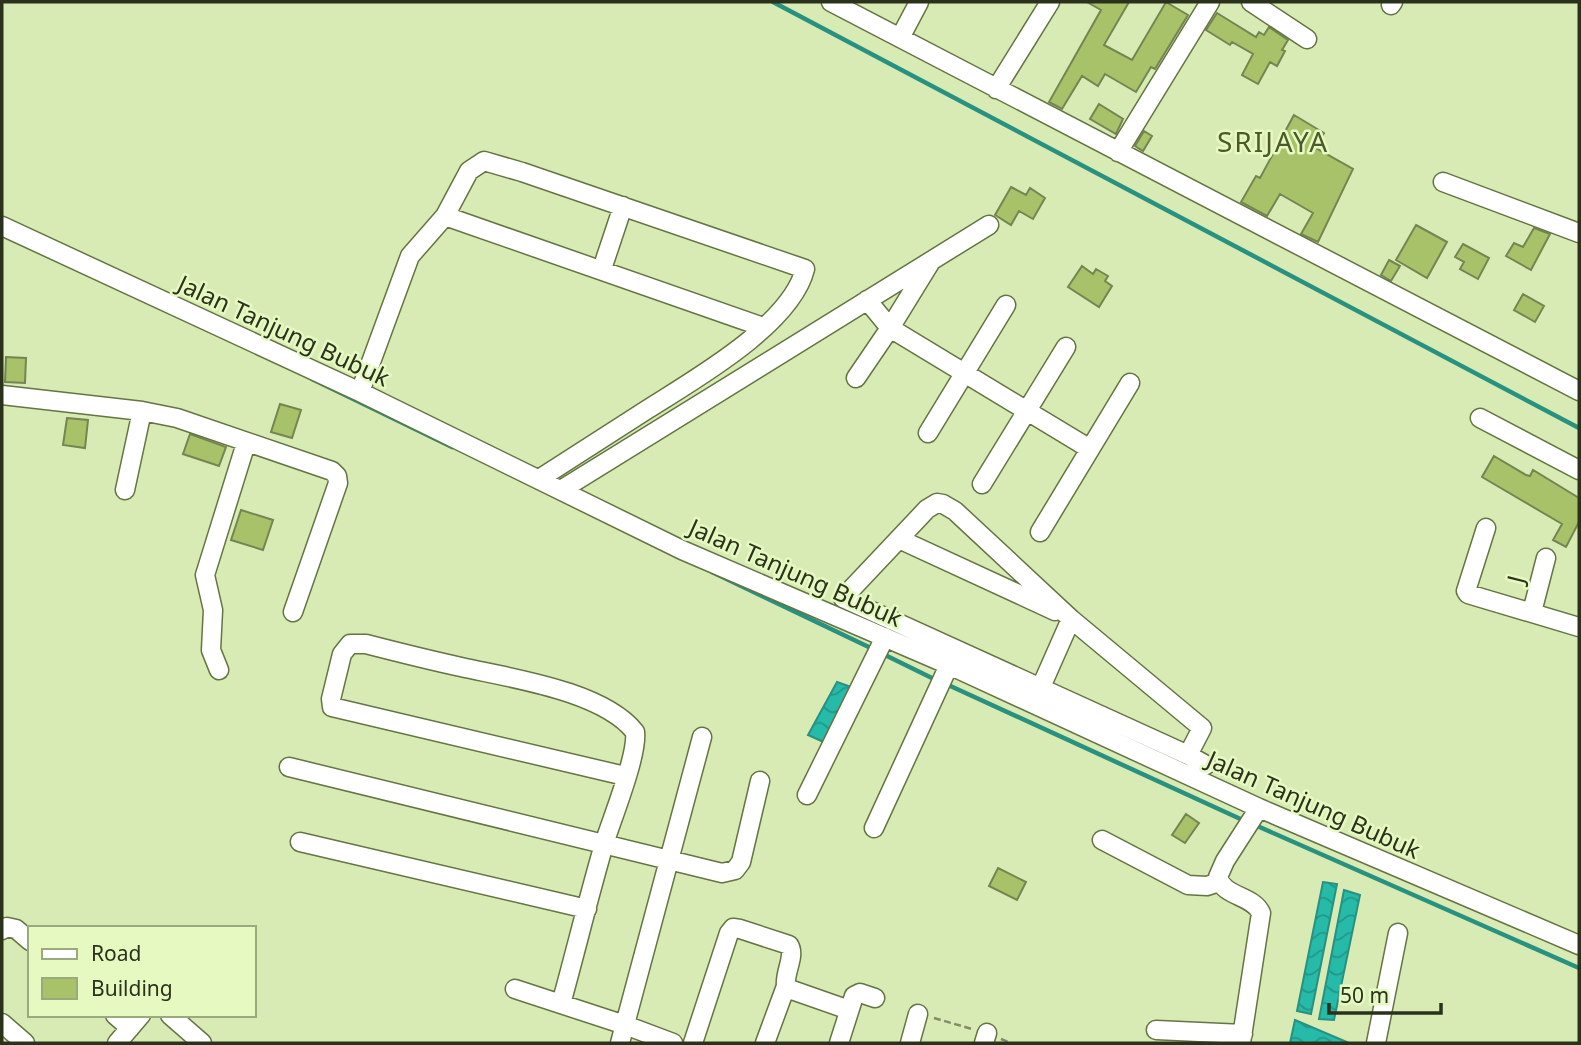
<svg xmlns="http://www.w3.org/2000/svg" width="1581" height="1045" viewBox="0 0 1581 1045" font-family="'Noto Sans',sans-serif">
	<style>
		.water { fill: url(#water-waves); stroke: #28917f; stroke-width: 2 }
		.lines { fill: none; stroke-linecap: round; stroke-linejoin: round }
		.stream { stroke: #28917f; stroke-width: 4.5 }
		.building { fill: #a7c269; stroke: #758552; stroke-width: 2 }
		.minor-casing { stroke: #647442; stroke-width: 21 }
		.path { stroke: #808d66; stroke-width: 2.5; stroke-dasharray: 7 3.5; stroke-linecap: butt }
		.minor { stroke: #fff; stroke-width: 18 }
		.labels { text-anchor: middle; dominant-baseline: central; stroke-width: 5; stroke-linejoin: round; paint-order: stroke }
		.street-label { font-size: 24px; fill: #2b321c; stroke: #e5f9c1 }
		.quarter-label { font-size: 28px; letter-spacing: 2px; fill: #4b5a28; stroke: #e5f9c1 }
	</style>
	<defs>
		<pattern id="water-waves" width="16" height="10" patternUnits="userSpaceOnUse" patternTransform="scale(1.75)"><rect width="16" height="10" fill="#26baa9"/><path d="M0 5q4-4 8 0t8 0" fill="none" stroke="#219889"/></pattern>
	</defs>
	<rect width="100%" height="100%" fill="#d8ebb4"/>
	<path class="water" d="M837,682L857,689L830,745L808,735Z
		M1323,882L1337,884L1311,1014L1297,1011Z
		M1344,890L1360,895L1334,1020L1319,1019Z
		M1295,1020L1349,1043H1290Z"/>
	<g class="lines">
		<path class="stream" d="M773,2L1579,428
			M312,379L452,447
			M712,572L875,650
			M883,654L938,681
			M946,684L1247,822
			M1255,825L1579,968"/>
	</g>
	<path class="building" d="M1087,2H1129L1104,45L1132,60L1166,2L1188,15L1155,69L1151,67L1136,92L1105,74L1098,86L1082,76L1062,109L1049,102L1101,10Z
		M1217,13L1256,37L1259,32L1264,35L1269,27L1288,40L1282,50L1285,51L1277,66L1270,62L1258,84L1242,75L1253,54L1232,42L1230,45L1206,30Z
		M1099,104L1123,119L1116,134L1090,119Z
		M1294,115L1324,133L1316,148L1353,169L1318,242L1301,234L1313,213L1280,194L1267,216L1241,202L1256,176L1260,178Z
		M1144,131L1152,136L1143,151L1135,146Z
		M1011,187L1026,195L1030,188L1045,198L1033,219L1019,211L1011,225L995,215Z
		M1416,225L1447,242L1427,278L1396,260Z
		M1534,228L1550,234L1531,270L1506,256L1514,243L1523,247Z
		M1463,244L1489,258L1478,279L1460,269L1464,262L1455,257Z
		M1389,260L1400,266L1391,281L1381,275Z
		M1082,266L1093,274L1096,269L1108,276L1105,281L1112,286L1099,307L1068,287Z
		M1523,294L1544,306L1535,322L1514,310Z
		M6,357L26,358L25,383L5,382Z
		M280,404L301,410L292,438L271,432Z
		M67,418L88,420L85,448L63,445Z
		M190,434L226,447L219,466L183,454Z
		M1494,456L1526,475L1530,476L1533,470L1579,498V522L1566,547L1553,540L1562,524L1482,477Z
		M241,510L273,520L263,550L231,540Z
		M1186,814L1199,823L1185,843L1172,835Z
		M998,868L1026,882L1017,900L989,886Z"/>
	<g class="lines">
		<defs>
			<path id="minor" d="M831,2L1579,391
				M1251,2L1307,39
				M1391,5L1393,2
				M900,38L919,2
				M996,89L1050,2
				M1118,152L1210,2
				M1443,182L1579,233
				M445,216L763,327
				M2,226L360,392L682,550L949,665L1259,808L1579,945
				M602,269L623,206
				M867,300L890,328L1090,449
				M856,378L890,328L930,263
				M360,392L410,256L445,216L469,171L484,161L522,172L805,269C791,325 695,379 648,409C611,433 575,456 539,479
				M2,395L142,411L177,418L332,471L337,476L338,483L293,612
				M1480,418L1579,470
				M928,433L1006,305
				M982,484L1066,347
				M125,490L142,411
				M561,490L989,225
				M937,503L943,504L955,511L1071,619L1202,728L1188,755L843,598L927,509Z
				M1486,528L1466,591L1468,594L1579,627
				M1040,532L1130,383
				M899,539L1055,611
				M1532,612L1546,558
				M219,670L211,650L213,610L205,575L246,443
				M1041,687L1071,619
				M1188,755L1206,765
				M289,767L722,873L735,870L741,862L760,781
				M807,795L885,637
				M874,828L949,665
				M1102,840L1188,885L1207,886L1219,882
				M300,842L587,909
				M2,930L7,927L16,929L30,941
				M515,989L625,1025L673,1043
				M561,1004C576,950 589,895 605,841C613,816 638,754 635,732C603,691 510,678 461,667C429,660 397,652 366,644H350L342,654L331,699L332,707L625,776
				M115,1015L130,1028
				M170,1015L202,1043
				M2,1023L25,1043
				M1156,1030L1243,1034
				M117,1043L141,1015
				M620,1043L702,737
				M693,1043L729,933L733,928L740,929L789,945C796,956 784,972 786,986L792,990L849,1010
				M765,1043L786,986
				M839,1043L854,996L860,993L875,998
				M910,1043L918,1014
				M984,1043L987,1033
				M1241,1043L1261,913C1253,895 1223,897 1218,877L1225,861L1259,808
				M1376,1043L1398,933"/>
		</defs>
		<use href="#minor" class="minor-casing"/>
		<path class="path" d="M934,1018L972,1029
			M1001,1039L1011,1043"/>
		<use href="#minor" class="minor"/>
	</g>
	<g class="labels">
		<g class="street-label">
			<text transform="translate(284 330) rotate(25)">Jalan Tanjung Bubuk</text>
			<text transform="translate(796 572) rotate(24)">Jalan Tanjung Bubuk</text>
			<text transform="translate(1515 579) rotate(-76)">J</text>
			<text transform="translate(1314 804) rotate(24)">Jalan Tanjung Bubuk</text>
		</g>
		<g class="quarter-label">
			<text x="1273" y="141">SRIJAYA</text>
		</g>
	</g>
	<rect width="1581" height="1045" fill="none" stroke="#2b321c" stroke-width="7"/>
	<rect x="28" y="926" width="228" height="91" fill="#e5f9c1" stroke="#9ba97f" stroke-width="2"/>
	<rect x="42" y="949" width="35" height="10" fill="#ffffff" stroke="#9ba97f" stroke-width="2"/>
	<text x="91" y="961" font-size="21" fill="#2b321c">Road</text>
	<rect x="42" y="978" width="35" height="21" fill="#a7c269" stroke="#9ba97f" stroke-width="2"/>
	<text x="91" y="996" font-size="21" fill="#2b321c">Building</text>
	<path d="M1329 1003v10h112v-10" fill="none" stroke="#2b321c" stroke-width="3.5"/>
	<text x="1340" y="1003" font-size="21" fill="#2b321c" stroke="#e5f9c1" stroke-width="5" paint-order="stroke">50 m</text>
</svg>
